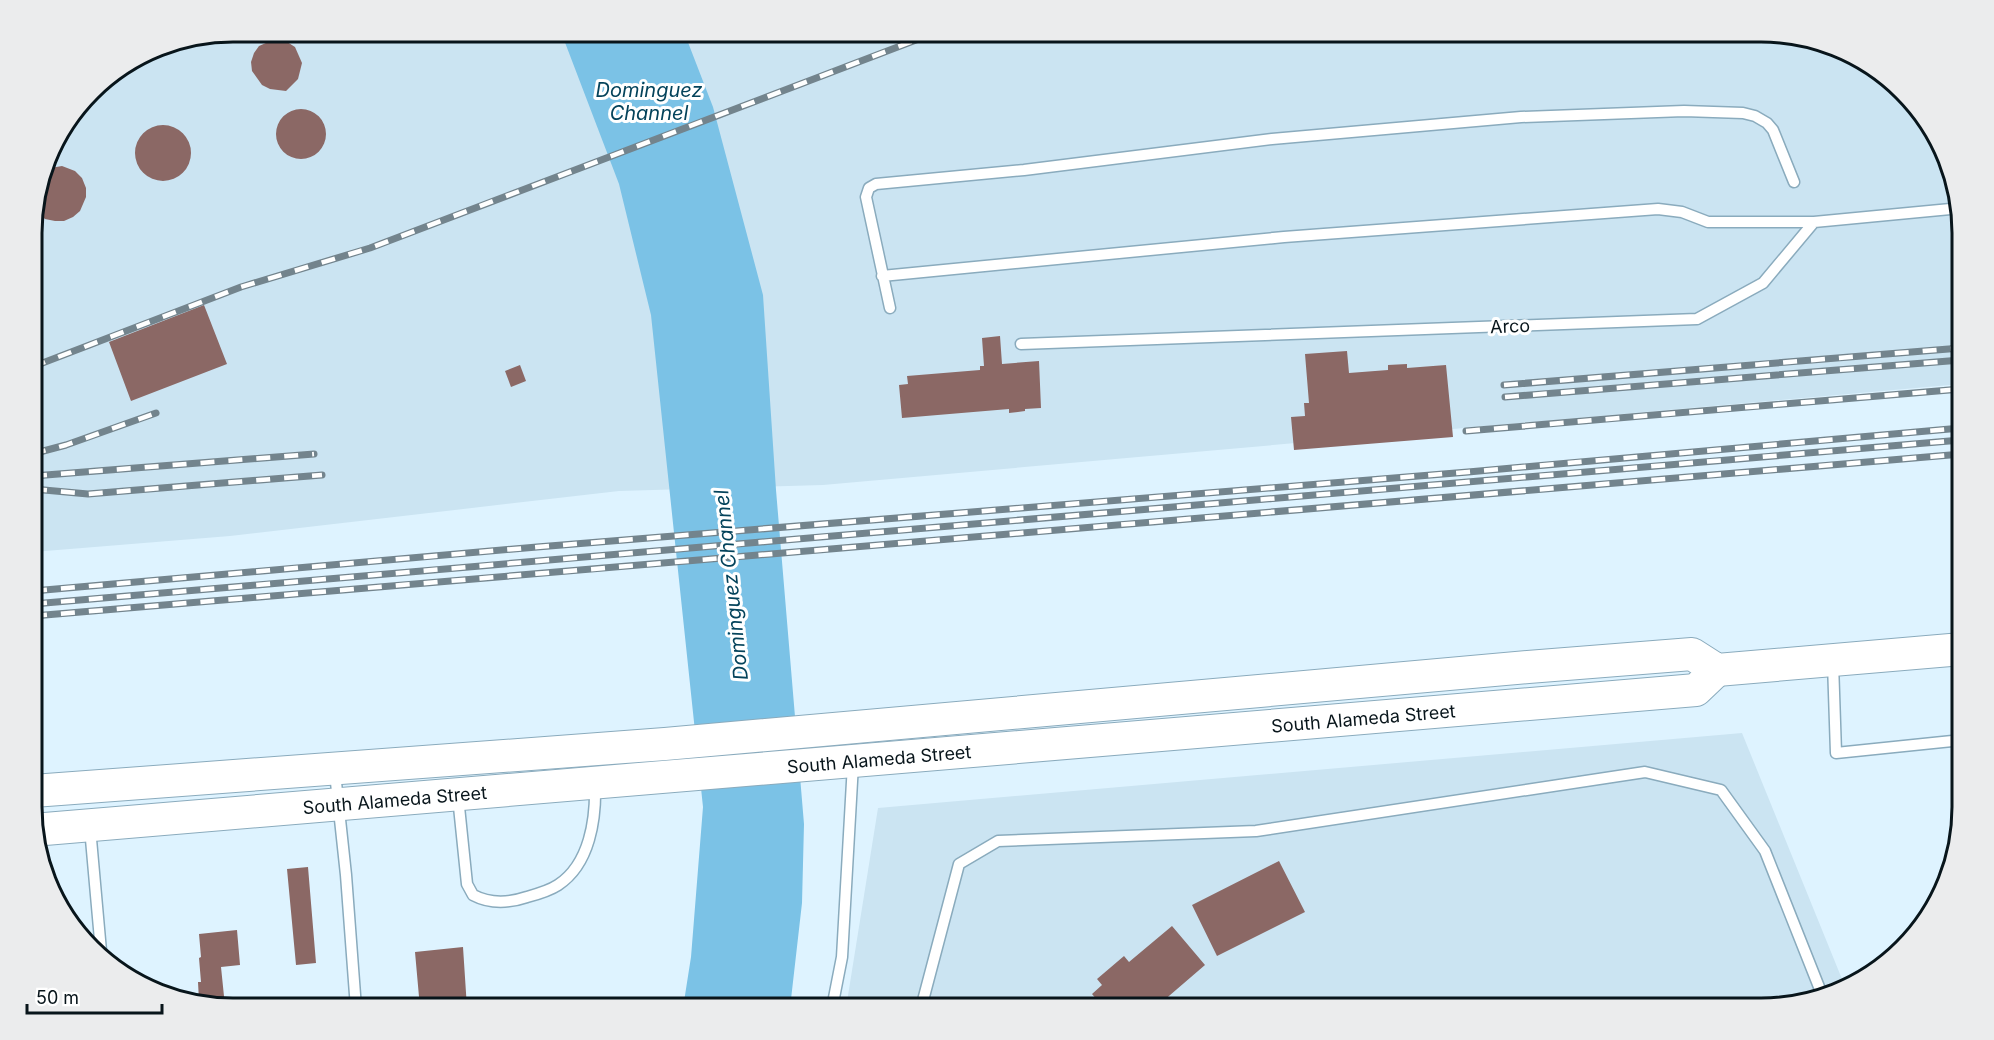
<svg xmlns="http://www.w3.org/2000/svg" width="1994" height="1040" viewBox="0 0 1994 1040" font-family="Inter,sans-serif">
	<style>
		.built { fill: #cbe4f2 }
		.water { fill: #7bc2e6 }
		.building { fill: #8b6865 }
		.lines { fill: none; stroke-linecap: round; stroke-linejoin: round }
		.lane-casing { stroke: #8aabbd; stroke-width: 13 }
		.primary-casing { stroke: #8aabbd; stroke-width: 34 }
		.lane { stroke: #fff; stroke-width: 10 }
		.primary { stroke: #fff; stroke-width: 32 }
		.rail-casing { stroke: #73848d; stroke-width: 7 }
		.rail { stroke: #fff; stroke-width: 4.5; stroke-dasharray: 14; stroke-linecap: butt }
		.labels { text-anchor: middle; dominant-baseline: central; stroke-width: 6; stroke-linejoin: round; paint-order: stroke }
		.street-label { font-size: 18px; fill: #08151b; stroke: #fff }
		.water-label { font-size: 20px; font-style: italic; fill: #04435b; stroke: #fff }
		.rim { fill: none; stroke: #08151b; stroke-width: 3 }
	</style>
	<rect width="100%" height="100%" fill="#def3ff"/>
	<path class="built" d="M233,32H1761L1850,52L1928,121L1961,207V384L823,485L619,491L230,536L33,552L32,220L52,144L100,82L156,47Z
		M1742,733L1844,984L1774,1008H846L878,808Z"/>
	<path class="water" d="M561,32H684L713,107L763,295L776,490L804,824L802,903L790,1008H683L691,957L703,807L651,315L619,184Z"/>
	<path class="building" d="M275,39L284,40L295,47L302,63L298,79L286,91L270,89L262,85L252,71L251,62L254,53L259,46Z
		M276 134a25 25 0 1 1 50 0a25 25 0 1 1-50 0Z
		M135 153a28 28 0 1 1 56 0a28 28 0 1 1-56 0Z
		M62,166L75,171L82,178L86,188V197L80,211L73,217L64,221H55L45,219L35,209L45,169Z
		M204,305L227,364L131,401L109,342Z
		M1000,336L1002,364L1039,361L1041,408L1025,409V411L1009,413V409L902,418L899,385L908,384L907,376L980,370V366H984L982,338Z
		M1347,351L1349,373L1388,370V365L1407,364V368L1446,365L1453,437L1294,450L1291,417L1305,416L1304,403H1309L1305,354Z
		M520,365L526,381L511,387L505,371Z
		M1279,861L1305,912L1217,956L1192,905Z
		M308,867L316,963L296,965L287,869Z
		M1172,926L1205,965L1155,1008H1104L1092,994L1102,985L1097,979L1124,956L1129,962Z
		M237,930L240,965L221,967L225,1006L199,1001L198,982H201L199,958L201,957L199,934Z
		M463,947L467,1008H453L452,1005L420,1008L415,952Z"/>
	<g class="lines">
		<defs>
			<path id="lane" d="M882,276L1284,237L1658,209L1682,212L1708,222H1814
				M890,308L866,197L869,188L876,184L1024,170L1272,139L1521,117L1684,111L1743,113L1755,116L1767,123L1773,130L1794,182
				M1021,344L1697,319L1763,283L1814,222L1961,208
				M1833,663L1836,753L1962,740
				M335,773L346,875L356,1008
				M458,797L467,884L473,895C490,904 509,903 527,897C538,894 549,891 558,885C590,864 596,819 595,784
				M90,828L101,951
				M832,1008L842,957L853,764
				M921,1008L959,864L998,841L1256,831L1645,772L1721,790L1765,851L1821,992"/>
			<g id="primary">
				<path d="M33,791L665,744L1528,667L1692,654L1717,670L1962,649"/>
				<path id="s1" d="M33,830L1696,690L1717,670"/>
			</g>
		</defs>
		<use href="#lane" class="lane-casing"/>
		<use href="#primary" class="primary-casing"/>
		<use href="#lane" class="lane"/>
		<use href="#primary" class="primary"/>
		<defs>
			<path id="rail" d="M32,367L241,287L370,248L937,32
				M1504,385L1961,348
				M1505,397L1961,360
				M1466,431L1961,389
				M32,454L66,445L156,413
				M33,476L314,454
				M33,489L88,494L322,475
				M33,591L537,547L1468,472L1961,428
				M33,604L1961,440
				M33,616L1962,454"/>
		</defs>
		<use href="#rail" class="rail-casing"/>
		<use href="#rail" class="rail"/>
	</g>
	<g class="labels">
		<g class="street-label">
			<text transform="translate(1510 326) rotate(-2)">Arco</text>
			<text stroke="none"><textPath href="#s1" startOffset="1335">South Alameda Street</textPath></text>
			<text stroke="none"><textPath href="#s1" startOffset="849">South Alameda Street</textPath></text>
			<text stroke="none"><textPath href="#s1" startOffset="363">South Alameda Street</textPath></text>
		</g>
		<g class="water-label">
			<text x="649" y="90">Dominguez<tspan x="649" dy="23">Channel</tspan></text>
			<text transform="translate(731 585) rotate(-96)">Dominguez Channel</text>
		</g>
	</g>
	<path d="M0 0H1994V1040H0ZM233 42H1761A191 191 0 0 1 1952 233V807A191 191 0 0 1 1761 998H233A191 191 0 0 1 42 807V233A191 191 0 0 1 233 42Z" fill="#ebeced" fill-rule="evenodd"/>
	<path class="rim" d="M233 42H1761A191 191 0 0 1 1952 233V807A191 191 0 0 1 1761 998H233A191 191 0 0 1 42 807V233A191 191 0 0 1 233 42Z"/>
	<path d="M27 1004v9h135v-9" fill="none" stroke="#08151b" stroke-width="3"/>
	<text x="36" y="1004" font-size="18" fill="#08151b" stroke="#ffffff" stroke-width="4.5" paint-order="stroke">50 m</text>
</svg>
